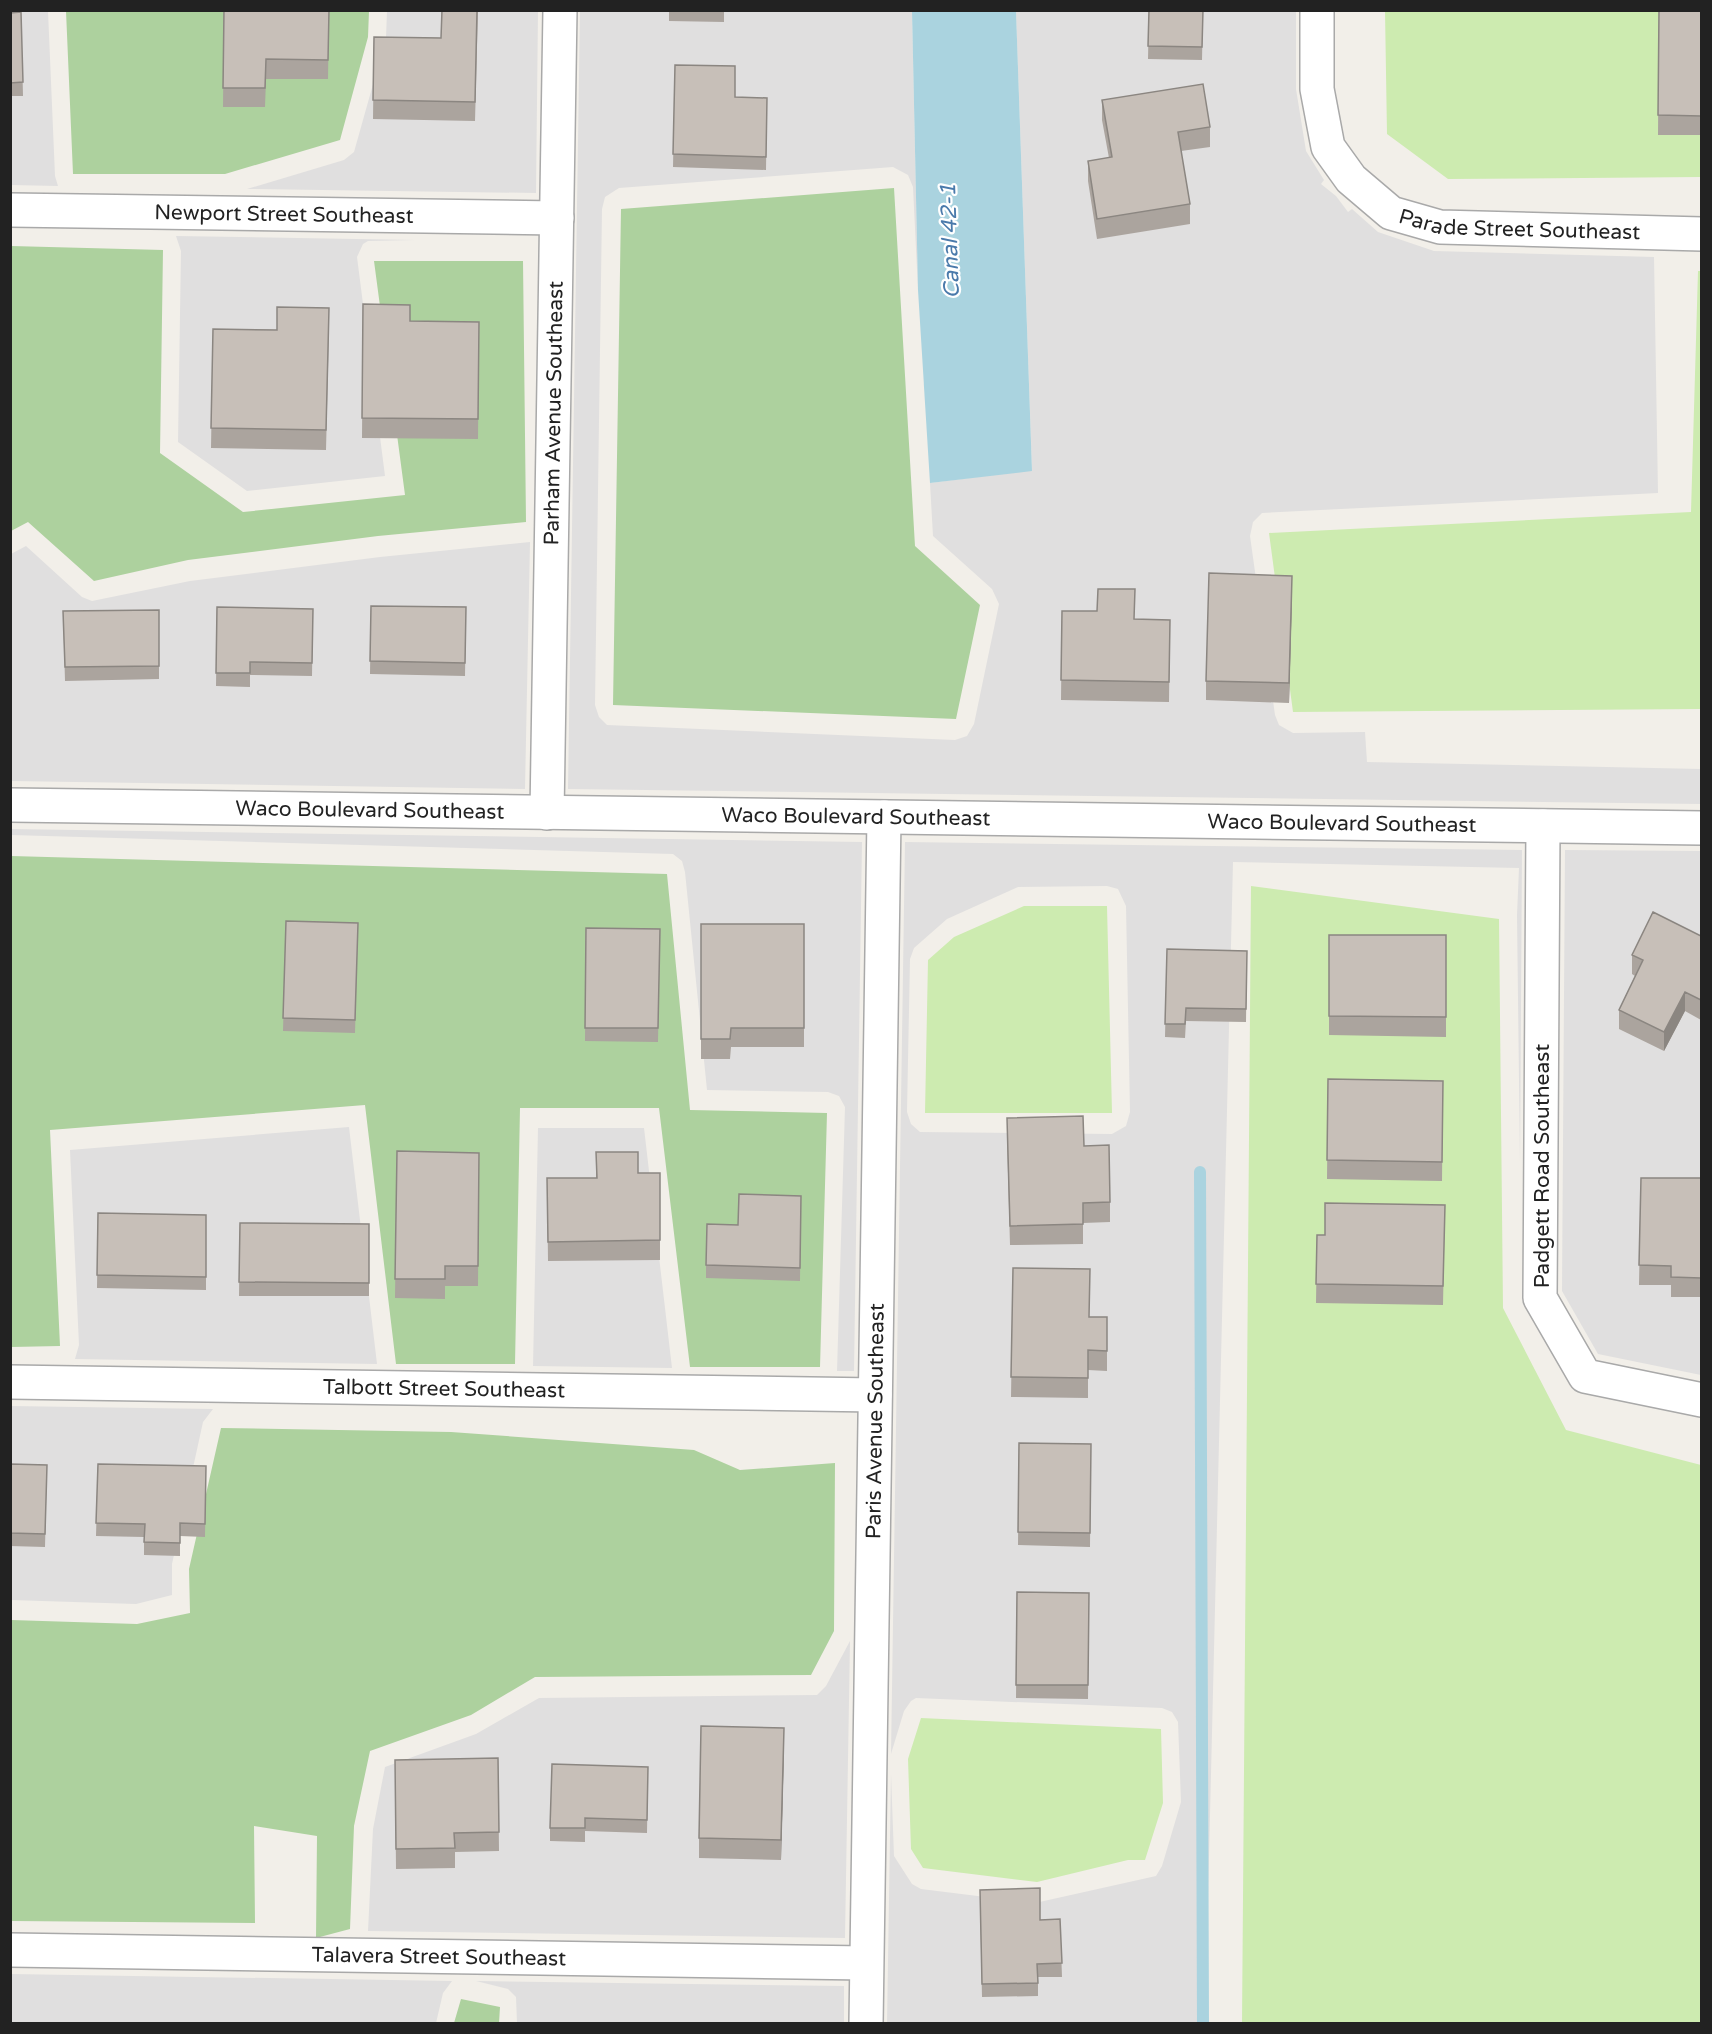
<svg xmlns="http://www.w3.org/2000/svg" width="1712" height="2034" viewBox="0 0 1712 2034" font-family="'Varela Round',sans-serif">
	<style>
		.residential { fill: #e0dfdf; fill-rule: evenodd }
		.grass { fill: #cdebb0 }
		.forest { fill: #add19e }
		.water { fill: #aad3df }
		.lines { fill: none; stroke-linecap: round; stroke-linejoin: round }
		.stream { stroke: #aad3df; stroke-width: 12 }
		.minor-casing { stroke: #a9a9a9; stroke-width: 36 }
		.tertiary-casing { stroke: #a9a9a9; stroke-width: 36 }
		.minor { stroke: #fff; stroke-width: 33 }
		.tertiary { stroke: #fff; stroke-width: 33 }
		.wall { fill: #aba49e }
		.shaded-wall { fill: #8b8681 }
		.building { fill: #c7bfb8; stroke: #8b8681; stroke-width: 1.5 }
		.labels { text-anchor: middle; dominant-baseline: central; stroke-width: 4.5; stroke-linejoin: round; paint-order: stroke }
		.street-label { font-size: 21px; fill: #222; stroke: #fff }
		.water-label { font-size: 22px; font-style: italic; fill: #4a7aab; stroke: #fff }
	</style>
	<rect width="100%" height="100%" fill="#f2efe9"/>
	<path class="residential" d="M11,11H48L55,176L58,186L11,185Z
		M387,11H538L536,193L247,189L344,160L354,152L386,38Z
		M580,11H912L918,290L913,187L908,175L893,167L619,188L605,197L602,209L595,705L599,717L607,725L955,740L967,736L974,724L999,604L992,589L933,536L930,483L1032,470L1016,11H1296V89L1306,151L1324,180L1321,184L1336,196L1348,212L1352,209L1378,232L1434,251L1654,257L1658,493L1262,513L1253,522L1250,536L1275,715L1279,725L1293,733L1365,732L1367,762L1701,769V804L568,789Z
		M176,236L415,240L368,241L363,244L357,257L385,476L247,491L178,442L181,251Z
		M530,542L525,789L11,781V554L26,546L82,597L92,601L190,581L380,557Z
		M11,829L862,842L854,1371H837L845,1107L839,1096L828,1092L707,1090L685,872L682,861L673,854L11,835Z
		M905,842L1522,850L1520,1163L1517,915L1519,868L1233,862L1205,2023L887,2024L891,1774L894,1856L912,1884L921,1889L1035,1903L1156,1876L1162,1866L1181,1802L1178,1722L1172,1712L1162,1708L916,1698L911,1701L904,1711L891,1754ZM1107,886L1118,889L1126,906L1130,1112L1126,1126L1112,1134L920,1132L911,1124L907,1112L910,959L914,948L947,919L1018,887Z
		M1565,850L1701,851V1375L1598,1354L1562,1291Z
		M349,1127L377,1364L75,1359L79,1345L70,1150Z
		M538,1128H644L672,1368L533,1366Z
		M11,1406L213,1409L203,1422L172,1564V1595L136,1604L11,1600Z
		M850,1641L845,1938L368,1931L373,1829L385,1767L476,1734L539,1698L817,1695L826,1686Z
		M11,1974L452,1981L443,1993L436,2023L11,2024Z
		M476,1981L844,1986V2023H517L516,1997L508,1989Z"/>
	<path class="grass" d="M1385,11H1701V177L1448,179L1387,134Z
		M1698,271H1701V709L1293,712L1269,533L1691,512Z
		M1251,886L1499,919L1503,1308L1566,1430L1701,1465L1702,2023L1242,2024Z
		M1024,906H1107L1112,1113H925L928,960L954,937Z
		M921,1718L1161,1729L1163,1803L1145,1860H1128L1037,1882L923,1868L911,1849L908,1759Z"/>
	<path class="forest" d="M66,11H369L368,37L340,140L225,174H73Z
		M894,188L915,546L980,605L956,719L613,705L621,209Z
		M11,246L163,250L160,453L243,512L405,495L374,261H523L526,522L378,536L188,560L94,581L28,522L11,531Z
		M11,856L667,874L690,1110L827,1113L820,1367H690L659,1108H520L515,1364H396L365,1105L50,1130L60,1346L11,1347Z
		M221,1428L451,1432L694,1450L740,1470L835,1463L834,1631L811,1675L535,1677L471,1715L370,1751L354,1826L350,1929L316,1938L317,1836L254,1826L255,1923L11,1921V1620L137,1624L190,1613L189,1569Z
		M461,1999L500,2007L499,2023H454Z"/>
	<path class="water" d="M912,11H1016L1032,471L930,483L918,290Z"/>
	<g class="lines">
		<path class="stream" d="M1200,1172L1203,2024"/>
		<defs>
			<g id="minor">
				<path id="s1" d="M1317,10V89L1328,147L1351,179L1391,213L1440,227L1702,234"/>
				<path id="s2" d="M10,210L557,218"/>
				<path id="s3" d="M547,813L560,10"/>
				<path d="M1543,826L1540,1298L1585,1376L1702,1400"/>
				<path id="s4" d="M10,1382L875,1395"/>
				<path id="s5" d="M10,1950L866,1963"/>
				<path id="s6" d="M866,2024L884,817"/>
			</g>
			<g id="tertiary">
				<path id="s7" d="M10,805L1702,828"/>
			</g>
		</defs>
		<use href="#minor" class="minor-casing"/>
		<use href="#tertiary" class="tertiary-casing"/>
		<use href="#minor" class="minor"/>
		<use href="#tertiary" class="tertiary"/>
	</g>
	<path class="wall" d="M224,10H329L328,79H266L265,107H223Z
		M442,10H478L475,121L373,119L374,37L441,38Z
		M669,10H724V22L669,21Z
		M1149,10H1203L1202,60L1148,59Z
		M1659,10H1701V135H1658Z
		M21,12L23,96H10V13Z
		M675,65L735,97L767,98L766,170L673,167Z
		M1102,100L1210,127V147L1181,151L1190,204V224L1097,239L1088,181V161L1109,158L1102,120Z
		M363,304L410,321L479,322L478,439L362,438Z
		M329,328L326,450L211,448L213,329L277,330Z
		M1292,595L1289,703L1206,700V681Z
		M371,606L466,607L465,676L370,674Z
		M217,607L313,609L312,676L250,675V687L216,686Z
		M159,610V679L65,681L63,611Z
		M1062,611L1135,619L1170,620L1169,702L1061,700Z
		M286,921L358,923L355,1033L283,1031Z
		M701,924H804V1047H731L730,1059H701Z
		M586,928L660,929L658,1042L585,1041Z
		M1329,935H1446V1037L1329,1035Z
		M1701,936V1020L1685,1011L1664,1051L1619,1029V1010L1635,976L1632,974V955Z
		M1167,949L1247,951L1246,1022L1186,1021L1185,1038L1165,1037Z
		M1328,1079L1443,1081L1442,1181L1327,1179Z
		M1007,1138L1084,1146L1110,1202V1222L1083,1223V1244L1010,1245Z
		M397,1151L479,1153L478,1286H445V1299L395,1298Z
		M596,1152L638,1173H660V1260L548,1261L547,1178H596Z
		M1641,1178H1701V1297H1671V1285H1639Z
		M801,1196L800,1281L706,1278V1265L738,1225Z
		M1445,1205L1443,1305L1316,1303L1317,1235H1325Z
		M98,1213L206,1215V1290L97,1288Z
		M240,1223L369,1224V1296H239Z
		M1013,1268L1089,1317H1107V1371L1088,1370V1398L1011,1397Z
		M1019,1443L1091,1444L1090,1547L1018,1545Z
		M10,1464L47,1465L45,1547L10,1546Z
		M98,1464L206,1466L205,1537L180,1536V1556L144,1555V1537L96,1536Z
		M1017,1592L1089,1593L1088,1699L1016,1698Z
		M784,1748L781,1860L699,1858V1838Z
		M498,1758L499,1851L455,1852V1868L396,1869L395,1760Z
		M648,1767L647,1833L585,1831V1842L550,1841V1828Z
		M980,1903L1040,1920L1060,1919L1062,1977H1038V1996L982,1997Z"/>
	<path class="shaded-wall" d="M1292,576V595L1289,703V683Z
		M1685,992V1011L1664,1051V1032Z
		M784,1728V1748L781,1860V1840Z"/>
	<path class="building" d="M224,10H329L328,60L266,59L265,88H223Z
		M442,10H477L475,102L373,100L374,37L441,38Z
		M1149,10H1203L1202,47L1148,46Z
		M1659,10H1701V116L1658,115Z
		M21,12L23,82L10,83V13Z
		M675,65L735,66V97L767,98L766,157L673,154Z
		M1203,84L1210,127L1178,132L1190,204L1097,219L1088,161L1112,157L1102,100Z
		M363,304L410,305V321L479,322L478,419L362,418Z
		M277,307L329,308L326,430L211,428L213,329L277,330Z
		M1209,573L1292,576L1289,683L1206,681Z
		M1098,589H1135L1134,619L1170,620L1169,682L1061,680L1062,611H1097Z
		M371,606L466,607L465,663L370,661Z
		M217,607L313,609L312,663L250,662V673H216Z
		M159,610V666L65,667L63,611Z
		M1653,912L1701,936V1000L1685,992L1664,1032L1619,1010L1643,960L1632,955Z
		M286,921L358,923L355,1020L283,1018Z
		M701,924H804V1028H731L730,1039H701Z
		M586,928L660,929L658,1028H585Z
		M1329,935H1446V1017L1329,1016Z
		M1167,949L1247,951L1246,1009L1186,1008L1185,1024H1165Z
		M1328,1079L1443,1081L1442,1162L1327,1160Z
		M1083,1116L1084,1146L1109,1145L1110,1202L1083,1203V1224L1010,1226L1007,1118Z
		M397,1151L479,1153L478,1266H445V1279H395Z
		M596,1152H638V1173H660V1240L548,1242L547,1178H597Z
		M1641,1178H1701V1278L1671,1277V1266L1639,1265Z
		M739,1194L801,1196L800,1268L706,1265L707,1224L738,1225Z
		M1325,1203L1445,1205L1443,1286L1316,1284L1317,1235H1325Z
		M98,1213L206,1215V1277L97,1275Z
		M240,1223L369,1224V1283L239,1282Z
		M1013,1268L1090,1269L1089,1317H1107V1351L1088,1350V1378L1011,1377Z
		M1019,1443L1091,1444L1090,1533L1018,1532Z
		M10,1464L47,1465L45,1534L10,1533Z
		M98,1464L206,1466L205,1524L180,1523V1543L144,1542L145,1524L96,1523Z
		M1017,1592L1089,1593L1088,1685H1016Z
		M701,1726L784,1728L781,1840L699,1838Z
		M498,1758L499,1832L454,1833L455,1848L396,1849L395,1760Z
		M552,1764L648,1767L647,1820L585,1818V1828H550Z
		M1040,1888V1920L1060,1919L1062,1963L1037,1964L1038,1983L982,1984L980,1890Z"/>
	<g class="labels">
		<g class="street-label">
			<text stroke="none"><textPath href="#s2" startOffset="274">Newport Street Southeast</textPath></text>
			<text stroke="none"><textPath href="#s1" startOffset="360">Parade Street Southeast</textPath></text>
			<text stroke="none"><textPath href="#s3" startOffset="400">Parham Avenue Southeast</textPath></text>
			<text stroke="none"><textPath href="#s7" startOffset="360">Waco Boulevard Southeast</textPath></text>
			<text stroke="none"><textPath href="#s7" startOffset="846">Waco Boulevard Southeast</textPath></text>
			<text stroke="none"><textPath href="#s7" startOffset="1332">Waco Boulevard Southeast</textPath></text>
			<text transform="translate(1542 1166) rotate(-90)">Padgett Road Southeast</text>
			<text stroke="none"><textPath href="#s4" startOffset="434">Talbott Street Southeast</textPath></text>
			<text stroke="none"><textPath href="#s6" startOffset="603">Paris Avenue Southeast</textPath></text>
			<text stroke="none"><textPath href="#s5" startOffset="429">Talavera Street Southeast</textPath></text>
		</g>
		<g class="water-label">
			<text transform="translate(950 241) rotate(-92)">Canal 42-1</text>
		</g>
	</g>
	<rect width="1712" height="2034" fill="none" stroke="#222222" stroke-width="24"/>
</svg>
